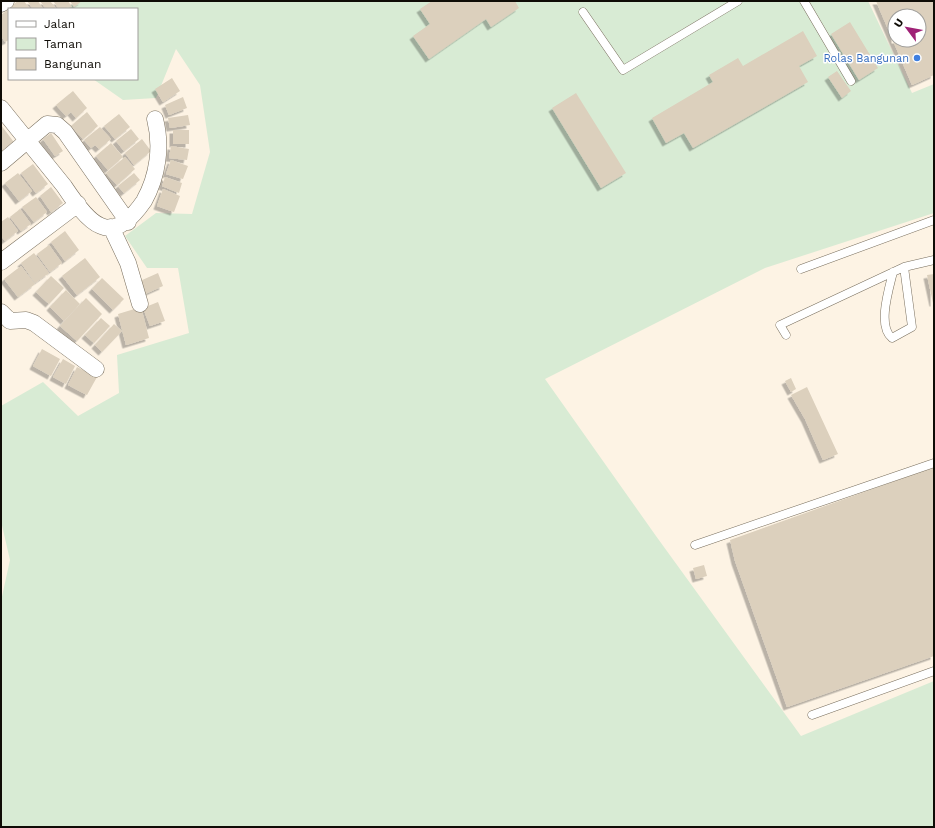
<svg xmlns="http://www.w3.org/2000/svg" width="935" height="828" viewBox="0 0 935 828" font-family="'Work Sans',sans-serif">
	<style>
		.green { fill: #d8ebd4 }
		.building { fill: #dcd0bd; fill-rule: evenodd; filter: url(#shadow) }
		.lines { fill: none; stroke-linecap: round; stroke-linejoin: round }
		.lane-casing { stroke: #786e5d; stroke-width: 9 }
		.street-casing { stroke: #786e5d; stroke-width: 17 }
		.lane { stroke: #fff; stroke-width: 8 }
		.street { stroke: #fff; stroke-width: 16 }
		.shop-dot { fill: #3f7fe0; stroke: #fff; stroke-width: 1.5 }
		.labels { text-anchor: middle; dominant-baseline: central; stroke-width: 3; stroke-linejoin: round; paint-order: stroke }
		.shop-label { font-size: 11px; fill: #366cbe; stroke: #fff; text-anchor: end }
	</style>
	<defs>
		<filter id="shadow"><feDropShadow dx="-3.5" dy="3.5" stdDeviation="0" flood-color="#0004"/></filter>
	</defs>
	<rect width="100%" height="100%" fill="#fdf3e4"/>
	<path class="green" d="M80,1H868L912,93L934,84V213L765,268L545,379L656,536L801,736L934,681V827H1V601L10,560L1,521V406L43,382L78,416L119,393L117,355L189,333L178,268H147L125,236L156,213L192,214L210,152L200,85L176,49L156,98L123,100L93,79H137V9H63Z"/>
	<path class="building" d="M18,1H24L30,9H13L11,6Z
		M27,1H38L43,9H33Z
		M40,1H50L56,8L46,9Z
		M53,1H68L72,7L59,9Z
		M70,1H82L74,7Z
		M432,1H515L519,8L491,27L486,19L429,59L413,36L430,24L420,9Z
		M876,1H934V75L912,85ZM895,16H919V40H895Z
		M9,9V40L5,42L1,36V15Z
		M850,22L878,68L859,80L831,34Z
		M803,31L817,56L799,66L808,82L693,148L684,133L666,143L652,118L713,82L709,75L738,58L743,66Z
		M837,71L851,91L842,98L828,77Z
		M172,78L180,91L163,102L155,89Z
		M73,91L87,108L76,118L71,112L66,116L56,105Z
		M576,93L626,173L601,188L552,108Z
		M183,97L187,108L169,115L165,105Z
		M87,112L98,126L83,139L71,126Z
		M119,114L130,127L115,139L104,126Z
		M188,115L190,125L170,128L168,118Z
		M1,125L16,145L1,156Z
		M100,127L111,139L99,149L95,145L91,148L84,140Z
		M131,129L139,139L124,151L116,141Z
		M173,130H189V144H173Z
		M51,133L63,151L55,156L43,139Z
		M142,139L151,151L134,165L125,153Z
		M111,143L123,157L108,170L96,156Z
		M171,146L189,149L187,160L169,158Z
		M125,157L135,169L117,185L106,173Z
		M171,160L188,166L183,179L166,174Z
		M33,164L48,184L36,193L21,173Z
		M18,173L32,191L19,201L5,183Z
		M134,173L140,180L124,193L118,186Z
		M165,177L182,183L179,193L162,186Z
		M51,187L63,203L51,212L40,196Z
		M163,189L180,196L174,212L157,206Z
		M36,197L47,212L34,222L22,207Z
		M20,209L31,224L21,231L10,217Z
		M8,217L18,231L5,241L1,236V222Z
		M65,231L79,250L65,261L51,242Z
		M49,245L62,263L50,272L37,254Z
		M34,253L49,273L35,283L21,263Z
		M85,258L100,277L77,295L62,276Z
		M21,266L35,284L18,297L4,279Z
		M158,273L163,286L145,294L140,281Z
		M934,274V303H933L927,275Z
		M51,276L64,288L49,304L36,292Z
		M102,278L124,299L113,310L92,289Z
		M66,290L80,304L64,321L50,307Z
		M86,298L102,314L77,341L60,326Z
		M158,302L165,321L150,326L143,308Z
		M141,307L149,338L126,345L118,314Z
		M101,318L110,326L94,343L85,335Z
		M114,324L122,331L102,352L95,345Z
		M42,349L60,359L51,376L33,366Z
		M63,359L75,366L66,384L53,377Z
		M77,367L97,377L87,395L68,385Z
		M791,378L796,389L791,392L785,381Z
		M807,387L838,454L823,460L805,419L791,395Z
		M934,467V656L787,707L735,561L730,540Z
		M704,565L707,576L696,579L693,568Z"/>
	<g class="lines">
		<defs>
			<path id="lane" d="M804,1L851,81
				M583,12L623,70L738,1
				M801,269L934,220
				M893,272C889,289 877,326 892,338L912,327L904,267
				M786,335L780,325L904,267L934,260
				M695,545L934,463
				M812,715L934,671"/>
			<path id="street" d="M1,4L6,1
				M1,108C22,134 43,160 64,186C72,198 87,221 101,226C119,234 135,214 144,201C158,176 162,146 155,119
				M1,163L47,124L57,125L65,132L128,222
				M111,227L128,263L140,304
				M1,262L78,204
				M1,312L10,321L26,320L34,323L96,369"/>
		</defs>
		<use href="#lane" class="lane-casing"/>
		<use href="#street" class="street-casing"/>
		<use href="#lane" class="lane"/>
		<use href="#street" class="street"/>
	</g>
	<circle class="shop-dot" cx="917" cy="58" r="4"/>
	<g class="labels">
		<g class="shop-label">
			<text x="909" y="58">Rolas Bangunan</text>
		</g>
	</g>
	<rect width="935" height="828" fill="none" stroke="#0f0c06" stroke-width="4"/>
	<rect x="8" y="8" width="130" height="72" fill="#ffffff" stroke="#9f9e9b"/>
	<rect x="16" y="21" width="20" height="6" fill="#ffffff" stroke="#9f9e9b"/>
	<text x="44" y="28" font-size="12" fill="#0f0c06">Jalan</text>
	<rect x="16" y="38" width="20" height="12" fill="#d8ebd4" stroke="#9f9e9b"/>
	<text x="44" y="48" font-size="12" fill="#0f0c06">Taman</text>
	<rect x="16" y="58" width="20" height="12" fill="#dcd0bd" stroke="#9f9e9b"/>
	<text x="44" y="68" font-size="12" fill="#0f0c06">Bangunan</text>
	<g transform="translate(907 28) rotate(302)"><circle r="19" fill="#ffffff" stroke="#9f9e9b"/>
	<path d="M0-3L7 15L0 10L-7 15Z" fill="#9f2176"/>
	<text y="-6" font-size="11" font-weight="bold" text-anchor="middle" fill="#0f0c06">U</text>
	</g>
</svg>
